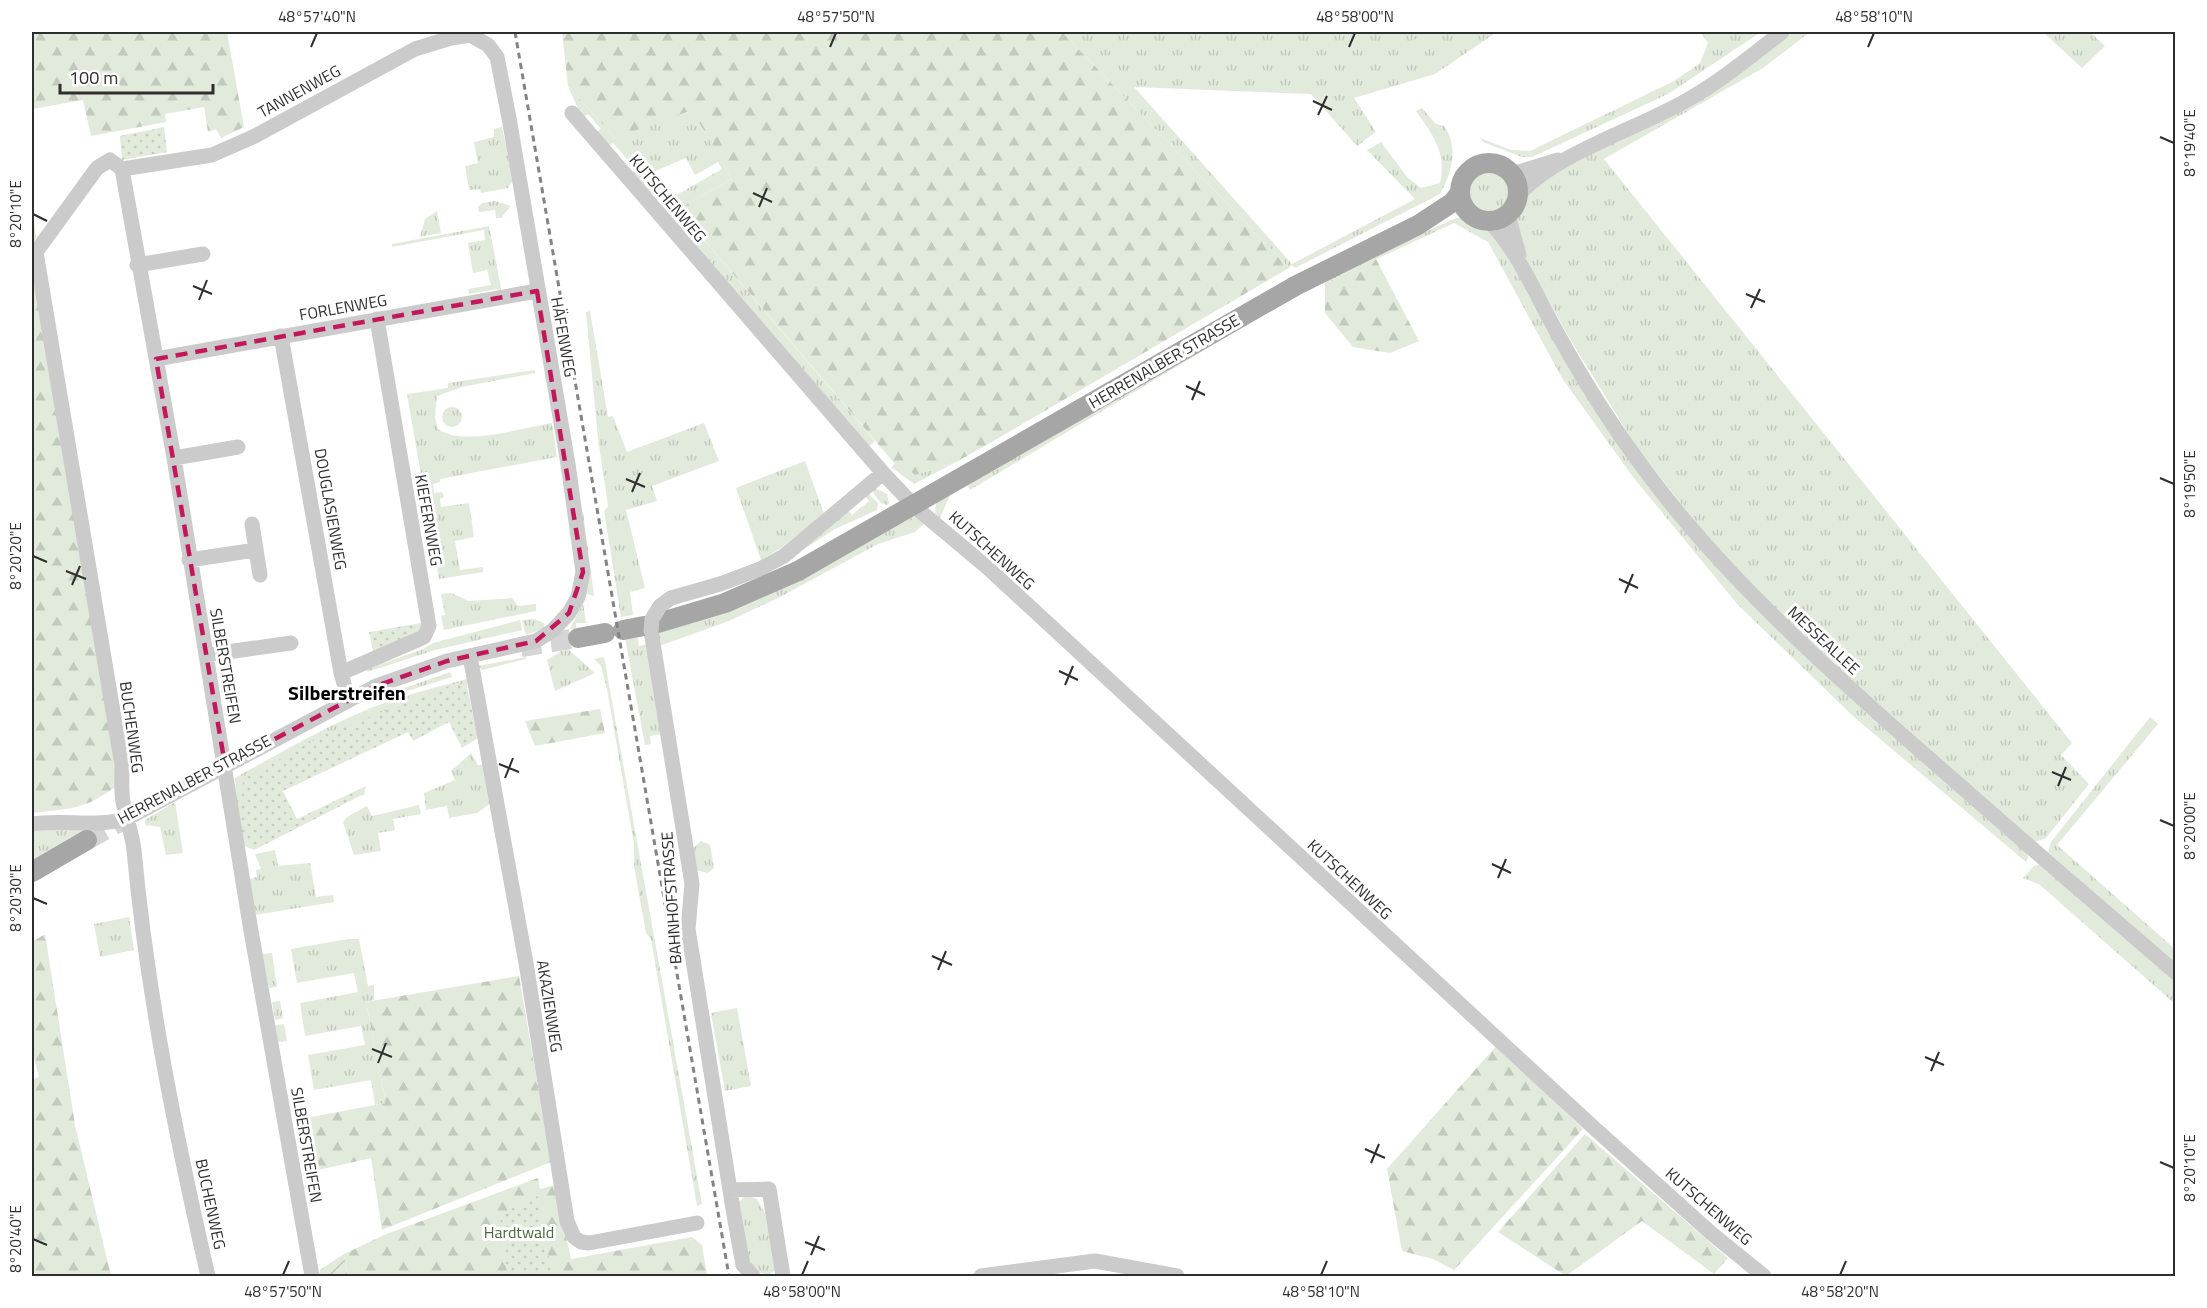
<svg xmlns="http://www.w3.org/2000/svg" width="2207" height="1308" viewBox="0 0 2207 1308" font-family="'Titillium Web',sans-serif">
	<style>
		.grass { fill: url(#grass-tufts) }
		.forest { fill: url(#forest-firs) }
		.park { fill: url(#park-dots) }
		.garden { fill: url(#garden-furrows) }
		.pitch { fill: #e2eadc }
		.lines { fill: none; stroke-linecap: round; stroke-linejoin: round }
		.major-tunnel { stroke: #d5d5d5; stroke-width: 20; stroke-dasharray: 20 10; stroke-linecap: butt }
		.minor { stroke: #cbcbcb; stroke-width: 15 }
		.major { stroke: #a6a6a6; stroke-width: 20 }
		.rail { stroke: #838383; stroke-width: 3; stroke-dasharray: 6 4.5; stroke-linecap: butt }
		.minor-bridge { stroke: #cbcbcb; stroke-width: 15 }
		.marked { fill: none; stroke: #c2185b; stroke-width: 4.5; stroke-dasharray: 12 8; stroke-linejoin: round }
		.ticks { fill: none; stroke: #2e2e2e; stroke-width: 2 }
		.labels { text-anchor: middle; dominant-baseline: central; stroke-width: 6; stroke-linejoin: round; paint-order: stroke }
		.street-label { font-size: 16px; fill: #2e2e2e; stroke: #fff }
		.park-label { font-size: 16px; fill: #4d673e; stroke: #fff }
		.quarter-label { font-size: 20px; font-weight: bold; fill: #000; stroke: #fff }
		.neatline { fill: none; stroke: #2e2e2e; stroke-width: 2 }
		.ticks-label { font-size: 15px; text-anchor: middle; fill: #2e2e2e }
	</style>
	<defs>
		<pattern id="grass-tufts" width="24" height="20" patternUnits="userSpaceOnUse" patternTransform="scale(1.5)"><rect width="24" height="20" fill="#e2eadc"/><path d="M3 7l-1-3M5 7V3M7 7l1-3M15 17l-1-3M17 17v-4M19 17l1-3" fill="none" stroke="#c2c9bd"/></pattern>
		<pattern id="forest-firs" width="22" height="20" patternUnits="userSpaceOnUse" patternTransform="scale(1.5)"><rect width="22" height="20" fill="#e2eadc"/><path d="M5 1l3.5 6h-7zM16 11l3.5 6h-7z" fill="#c2c9bd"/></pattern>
		<pattern id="park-dots" width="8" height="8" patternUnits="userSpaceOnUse" patternTransform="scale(1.5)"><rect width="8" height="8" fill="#e2eadc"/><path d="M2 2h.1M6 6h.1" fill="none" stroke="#c2c9bd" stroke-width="1.8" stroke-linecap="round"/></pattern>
		<pattern id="garden-furrows" width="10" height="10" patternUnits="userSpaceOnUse" patternTransform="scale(1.5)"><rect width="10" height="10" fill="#e2eadc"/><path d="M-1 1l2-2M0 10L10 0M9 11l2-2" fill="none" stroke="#c2c9bd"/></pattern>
	</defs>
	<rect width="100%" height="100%" fill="#fff"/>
	<path class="grass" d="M1062,32H1497L1435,74L1354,98L1376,132L1357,146L1311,94L1134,87L1292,264L1415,199L1367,150L1381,142L1408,178L1421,188L1440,183C1447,153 1433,135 1416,111L1422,108L1436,124L1444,126C1459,146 1452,173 1440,194L1295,268L1291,265L1289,268Z
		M1700,32H1761L1668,94L1532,157H1522L1483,142L1480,138L1511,150L1530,151L1674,81L1700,63L1708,43Z
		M1790,32H1810L1763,68L1604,159L2072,743L2061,755L2089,784L2046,838L2035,842L1844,673L1763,597L1703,531L1637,448L1567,334L1530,267L1515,233L1514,222L1527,189L1778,41Z
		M2043,32H2090L2105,46L2082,68Z
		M568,86L615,138L692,109L732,179L678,209L875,441L868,447L661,209L662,203L722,169L718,162L695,175L686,158L653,172L660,192L649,195L631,175L636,169L613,143L607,147L595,133L601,129L588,114L582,118Z
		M502,127L513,180L508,188L481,193L480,189L469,190L465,166L478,163L474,142L494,137V129Z
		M1465 193a24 24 0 1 1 48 0a24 24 0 1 1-48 0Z
		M495,201L511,206L501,218H496L495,210L479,212L478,207L482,203Z
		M437,211L441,233L420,237L425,219Z
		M1456,218C1468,218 1489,226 1497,235C1517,260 1529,295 1544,323C1568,368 1596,412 1625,454C1735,608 1884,728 2027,851L2028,858L2026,862L1854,717L1738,605L1633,477L1562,378L1488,242L1454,223L1325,283H1317L970,490L967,484L1227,330L1335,272Z
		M489,226L502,293L497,289L469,294L468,289L491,285L487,270L473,273L468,243L485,240L484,230L392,247V244Z
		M590,311L608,417L613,416L627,452L704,423L719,461L652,486L657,501L626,510L645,588L630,592L633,615L621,617L604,511L608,506L598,439L586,312Z
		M535,370V373L462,387L437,396L435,417L438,429C463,447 521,428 552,423L557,457L440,479V482L433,484L434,493L442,492L444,497L440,499L441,507L469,503L474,537L455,541L460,570L483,567V572L439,579L407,394L448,388V383Z
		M442 417a10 10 0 1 1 20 0a10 10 0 1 1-20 0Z
		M900,460L915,475L956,462L914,484L891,467Z
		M805,461L824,514L781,548L761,560L736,488Z
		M875,488L887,494L889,503L887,505L881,503L871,490Z
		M867,492L878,503L877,510L835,529L801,551L847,509L852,515L869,501L864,495Z
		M951,493L940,518L935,513L936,503Z
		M583,512L594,596L583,593L580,513Z
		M915,516L924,524L915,532L878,544L778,598L729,621L659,646L657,631L772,590Z
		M451,593L469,601L512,598L518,606L536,604V611L444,630L441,616L445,615L441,594Z
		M583,603L586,623H576V630L570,629Z
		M520,620L522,630L435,650L367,672L368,669L423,649L433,643Z
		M522,620L534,619L544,623V628L526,635Z
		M637,635L639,646L647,644L664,734L650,736L651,744L645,745L625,638Z
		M569,650L595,673L555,691L547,660L561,651Z
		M526,657V659L482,670L478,666Z
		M604,657L702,1204L697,1206L651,939L646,933L634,866V844L607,689L601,666L594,659Z
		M450,672L452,677L385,698L382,696Z
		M467,679V687L457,683L236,801L235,778C275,756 315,732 357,714C392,698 430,689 467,679Z
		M2150,717L2158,724L2057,845L2175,949V964L2048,852L2051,842Z
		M471,753L478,765H483L491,803L477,813L449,818L447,806L426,810L424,793L455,780L451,771Z
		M175,802L183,853L166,855L160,827L145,825V820Z
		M419,805L421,814L393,819L395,830L378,833L381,851L354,855L343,822L347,817L367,806L372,816Z
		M88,828L83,832L32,863V829Z
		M701,841L710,845L714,868L708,873L696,870L693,848Z
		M275,850L278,866L310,863L316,897L333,895L334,902L255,915L249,879L257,877L256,870L261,869L255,854Z
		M2040,865L2175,982V1004L2039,884L2023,878L2034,866Z
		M129,917L134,950L100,957L94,924Z
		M348,939H359L368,986L374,985V1000L366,1002L386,1103L375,1105L371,1080L314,1090L308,1055L365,1045L361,1026L305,1036L300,1003L358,992L354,973L297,983L291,949Z
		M272,953L277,987L269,988L262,954Z
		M280,1001L283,1018L275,1020L272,1002Z
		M737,1008L751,1086L725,1091L711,1013Z
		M284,1024L287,1041L278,1042L275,1025Z
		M746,1195L757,1199L770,1222L776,1270L768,1275L754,1271L750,1267L739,1202Z"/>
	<path class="forest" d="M32,32H227L244,127L221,138L216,129L208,132L204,107L165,114L166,122L91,136L83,100L32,109Z
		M562,32H1062L1289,268L985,446L956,462L915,475L900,461L895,464L678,209L732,179L692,110L615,138L568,86Z
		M32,207L36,236L32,257L118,765L115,787C85,810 67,809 32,813Z
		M1376,259L1419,341L1390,353L1353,347L1325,313V283Z
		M600,709L605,733L535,746L525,721Z
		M45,934L75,1125L111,1276H32V1080L39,1077L32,1051V942Z
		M519,976L551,1162L382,1230L371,1158L305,1173L295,1120L386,1103L366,1002Z
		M1497,1045L1583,1129L1454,1270L1433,1259L1402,1251L1387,1169Z
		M1585,1134L1728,1258L1714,1274L1642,1221L1566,1276L1498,1232Z
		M538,1178L540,1189L555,1185L571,1259L692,1237L702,1245L707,1276H347L344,1254L384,1235Z"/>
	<path class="park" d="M164,127L167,152L122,160L120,136Z
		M421,623L422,633L373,651L369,632Z
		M457,683L467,687L478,738L462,748L449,722L413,741L408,732L283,791L297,819L366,786L364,794L254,850L243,845L236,801L245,778L326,734Z
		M538,1196L552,1276H507L500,1214Z"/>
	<path class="garden" d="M344,1254L347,1276H318L321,1269Z"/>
	<path class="pitch" d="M1422,37L1427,51L1402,59L1397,45Z"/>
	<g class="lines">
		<path class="major-tunnel" d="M521,647L578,638
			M87,840L127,818"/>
		<path class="minor" d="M572,113L883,473L914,506L988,568L1593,1127L1711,1233L1764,1276
			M122,169L110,160L97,168L36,252L122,765C122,777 121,790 123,802C126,818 132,833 134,850C147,993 176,1137 208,1276
			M122,169L174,458L251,931L312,1276
			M1512,174L1558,160
			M1519,194C1558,153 1631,131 1682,103C1717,84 1750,57 1782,32
			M1508,215L1519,255
			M1490,222C1520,254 1537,298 1559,336C1595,402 1638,465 1687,523C1758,607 1840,680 1923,753C2007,827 2091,900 2176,973
			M137,265L203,254
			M281,336L341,673L348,698
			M156,359L537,291
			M174,458L238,447
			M252,524L260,575
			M189,560L256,550
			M660,606L671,598L720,584L760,569L784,556L883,473
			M651,631L692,884L688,929L734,1215L743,1265L753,1276
			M206,655L291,643
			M470,656L526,963L567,1221L574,1237L581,1242L589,1243L697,1223
			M341,673L424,637L429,626L377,319
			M32,824C63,819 99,828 128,818L376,686L447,661L536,641L553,630L569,613L578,597L583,572L568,464L509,118L497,57L488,45L470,35L451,38L415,49L255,136L212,155L122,169
			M730,1190L769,1189L783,1276
			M981,1276L1095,1261L1177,1276"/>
		<path class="major" d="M1460 192a29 29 0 1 1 58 0a29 29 0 1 1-58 0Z
			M658,623L725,603L798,571L1297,285L1418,225L1453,202L1460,193
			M623,630L644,626
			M578,638L605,633
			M32,872L87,840"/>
		<path class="rail" d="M515,32L729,1276"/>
		<path class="minor-bridge" d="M651,631L652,619L660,606"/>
	</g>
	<path class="marked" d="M537,291L583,572L569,613L536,641L447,661L376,686L225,765L156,359Z"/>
	<path class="ticks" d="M311,47L317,33M830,47L836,33M1349,47L1355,33M1868,47L1874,33M1313,101L1332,110M1318,115L1327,96M2160,137L2174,143M753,193L772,202M759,207L767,188M33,214L47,221M193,286L212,294M1746,294L1765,302M199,300L207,280M1751,308L1760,289M1186,386L1205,395M1192,400L1200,381M2160,478L2174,484M626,479L645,487M632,492L640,473M33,556L47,562M66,571L86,579M1619,579L1638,588M72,585L80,566M1625,593L1633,574M1059,671L1078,680M1065,685L1073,666M499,764L519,772M2052,772L2071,780M505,778L513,758M2058,786L2066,767M2160,820L2174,826M1492,864L1511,873M1498,878L1506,859M33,898L47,904M932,956L952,965M938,970L946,951M372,1049L392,1057M1925,1057L1944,1065M378,1063L386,1043M1931,1071L1939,1052M1365,1149L1385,1158M2160,1162L2174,1168M1371,1163L1379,1144M33,1239L47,1245M805,1242L825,1250M811,1255L819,1236M283,1275L289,1261M802,1275L808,1261M1321,1275L1327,1261M1840,1275L1846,1261"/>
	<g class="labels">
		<g class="street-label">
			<text transform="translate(299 91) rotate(-29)">TANNENWEG</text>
			<text transform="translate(668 198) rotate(50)">KUTSCHENWEG</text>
			<text transform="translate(343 307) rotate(-10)">FORLENWEG</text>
			<text transform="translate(564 337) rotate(80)">HÄFENWEG</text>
			<text transform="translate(1164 361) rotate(-30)">HERRENALBER STRASSE</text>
			<text transform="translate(331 509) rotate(80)">DOUGLASIENWEG</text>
			<text transform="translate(429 520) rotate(80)">KIEFERNWEG</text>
			<text transform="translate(992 550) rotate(42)">KUTSCHENWEG</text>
			<text transform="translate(1824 640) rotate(43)">MESSEALLEE</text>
			<text transform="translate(226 666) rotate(80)">SILBERSTREIFEN</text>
			<text transform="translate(132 727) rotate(82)">BUCHENWEG</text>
			<text transform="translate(194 779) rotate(-28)">HERRENALBER STRASSE</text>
			<text transform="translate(1350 879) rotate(43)">KUTSCHENWEG</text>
			<text transform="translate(671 898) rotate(-94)">BAHNHOFSTRASSE</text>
			<text transform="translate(550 1006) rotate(81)">AKAZIENWEG</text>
			<text transform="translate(307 1145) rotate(80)">SILBERSTREIFEN</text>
			<text transform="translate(211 1204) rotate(78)">BUCHENWEG</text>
			<text transform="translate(1709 1206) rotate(41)">KUTSCHENWEG</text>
		</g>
		<g class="park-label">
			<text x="519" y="1232">Hardtwald</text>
		</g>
		<g class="quarter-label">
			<text x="347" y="692">Silberstreifen</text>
		</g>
	</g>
	<rect width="2207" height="1308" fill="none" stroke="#ffffff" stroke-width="66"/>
	<path d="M60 84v9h153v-9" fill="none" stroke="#2e2e2e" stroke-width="3"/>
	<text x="69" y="84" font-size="18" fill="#2e2e2e" stroke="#ffffff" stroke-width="4.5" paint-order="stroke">100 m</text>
	<rect x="33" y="33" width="2141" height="1242" class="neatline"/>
	<g class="ticks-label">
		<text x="317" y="22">48°57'40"N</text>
		<text x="836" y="22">48°57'50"N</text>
		<text x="1355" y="22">48°58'00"N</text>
		<text x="1874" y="22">48°58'10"N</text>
		<text transform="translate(2190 143) rotate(-90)" y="5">8°19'40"E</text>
		<text transform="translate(16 214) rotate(-90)" y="5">8°20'10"E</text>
		<text transform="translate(2190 484) rotate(-90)" y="5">8°19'50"E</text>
		<text transform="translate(16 556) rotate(-90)" y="5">8°20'20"E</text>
		<text transform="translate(2190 826) rotate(-90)" y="5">8°20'00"E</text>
		<text transform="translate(16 898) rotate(-90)" y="5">8°20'30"E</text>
		<text transform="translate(2190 1168) rotate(-90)" y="5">8°20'10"E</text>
		<text transform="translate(16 1239) rotate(-90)" y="5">8°20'40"E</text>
		<text x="283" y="1297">48°57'50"N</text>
		<text x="802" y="1297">48°58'00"N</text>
		<text x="1321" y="1297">48°58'10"N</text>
		<text x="1840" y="1297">48°58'20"N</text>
	</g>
</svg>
